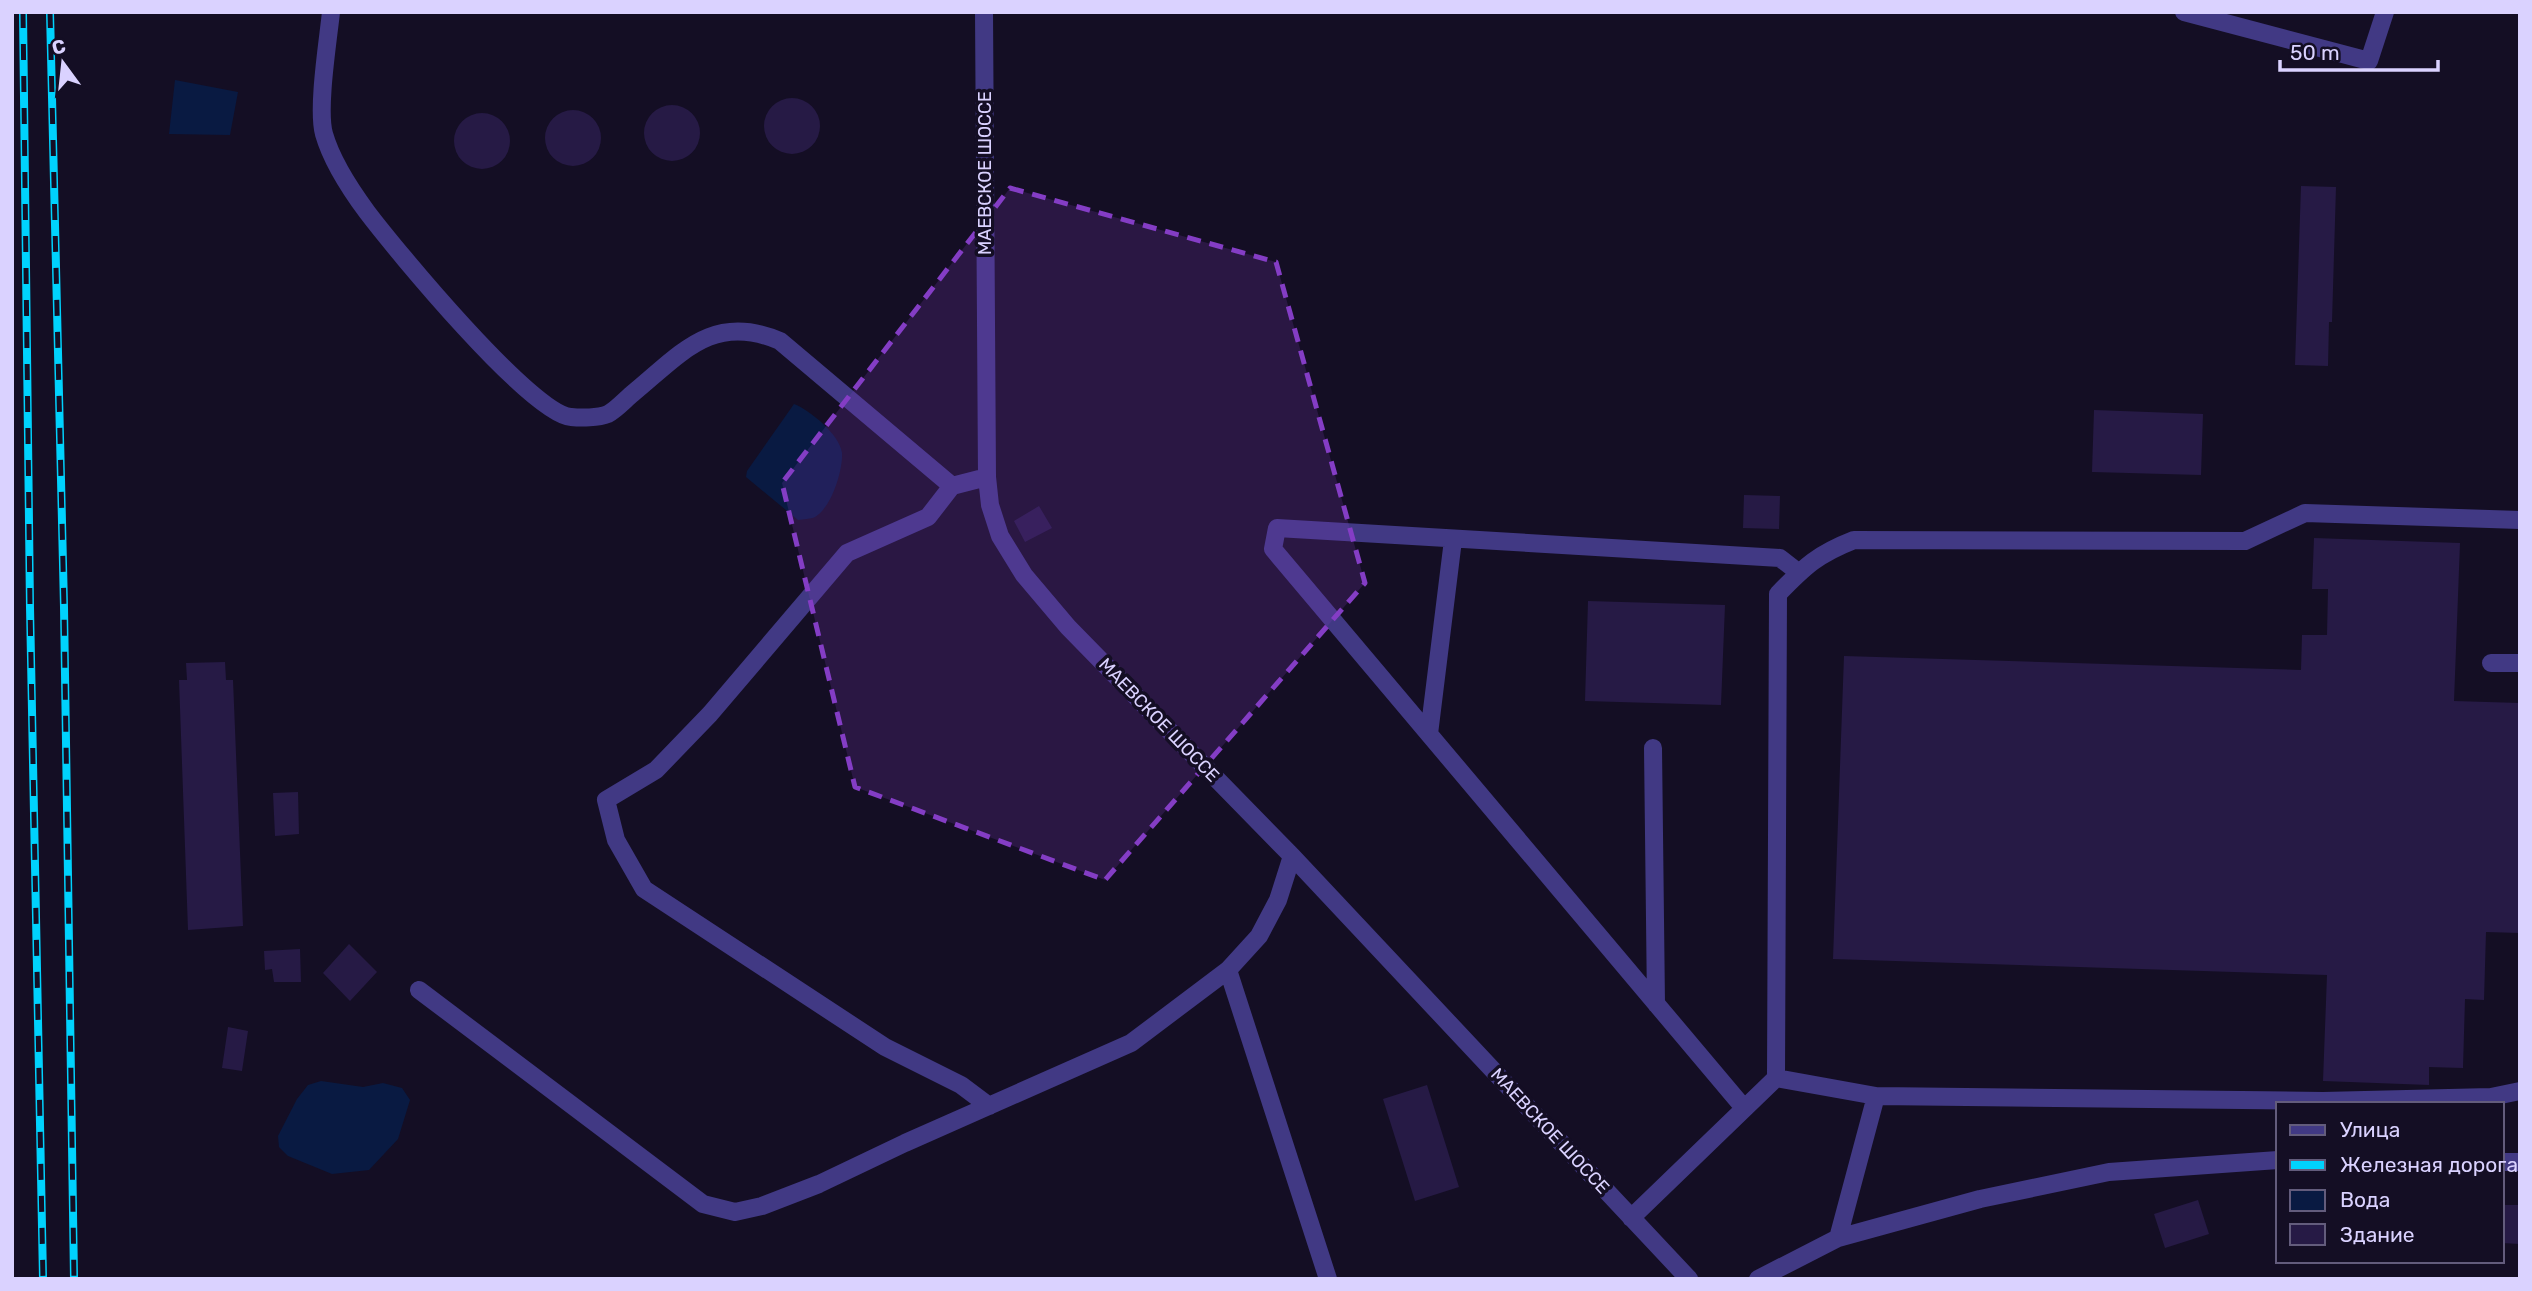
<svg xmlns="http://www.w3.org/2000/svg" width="2532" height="1291" viewBox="0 0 2532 1291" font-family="Rubik,sans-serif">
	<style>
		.water { fill: #091a42 }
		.building { fill: #261a45 }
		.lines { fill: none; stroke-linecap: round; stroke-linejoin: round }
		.minor { stroke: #413984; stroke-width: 18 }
		.rail-casing { stroke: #00d2fd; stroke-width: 8 }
		.rail { stroke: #140e24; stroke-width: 5; stroke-dasharray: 16; stroke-linecap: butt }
		.marked { fill: #843dc5; fill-opacity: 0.2; stroke: #843dc5; stroke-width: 5; stroke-dasharray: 14 9; stroke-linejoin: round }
		.labels { text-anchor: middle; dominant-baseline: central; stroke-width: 7; stroke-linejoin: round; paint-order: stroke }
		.street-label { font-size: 18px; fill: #dad2ff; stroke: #140e24 }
	</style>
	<rect width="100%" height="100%" fill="#140e24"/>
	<path class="water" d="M175,80L238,92L230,135L169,134Z
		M794,404C810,410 840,435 842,453C843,471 831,508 815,517C811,519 803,519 798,520L746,477L747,471Z
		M321,1081L363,1087L383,1083L402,1088L410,1100L398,1139L369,1170L332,1174L288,1156L279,1147L278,1136L297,1099L308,1085Z"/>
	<path class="building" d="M764 126a28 28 0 1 1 56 0a28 28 0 1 1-56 0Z
		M644 133a28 28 0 1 1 56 0a28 28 0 1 1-56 0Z
		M545 138a28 28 0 1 1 56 0a28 28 0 1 1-56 0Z
		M454 141a28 28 0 1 1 56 0a28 28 0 1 1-56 0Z
		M2301,186L2336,187L2332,322H2329L2328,366L2295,365Z
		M2094,410L2203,414L2201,475L2092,472Z
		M1744,495L1780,496L1779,529L1743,528Z
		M1039,506L1052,528L1025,542L1014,521Z
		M2314,538L2460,543L2454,701L2520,703V933L2486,932L2484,1000L2465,999L2463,1068L2429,1067V1085L2323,1081L2327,975L1833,959L1844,656L2301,670L2302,635H2327L2328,589H2312Z
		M1588,601L1725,605L1721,705L1585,701Z
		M225,662L226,680H233L243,926L188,930L179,680H187L186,663Z
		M298,792L299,834L275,836L273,793Z
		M349,944L377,972L350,1001L323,973Z
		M300,949L301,982H274L272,969L265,970L264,951Z
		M228,1027L248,1031L242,1071L222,1068Z
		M1427,1085L1459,1187L1415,1201L1383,1099Z
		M2198,1200L2209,1234L2165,1248L2154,1214Z
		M2502,1205H2520V1244L2502,1243Z"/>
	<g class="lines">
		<path class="minor" d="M331,12C328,41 317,109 324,134C332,162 350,189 367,212C395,249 532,415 571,417C581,418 598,418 608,414C616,410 625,400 632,394C681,354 712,312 780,341L952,486L987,477
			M984,12L987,477L990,505L1000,536L1024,575L1068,627L1292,856L1689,1279
			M2184,12L2369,61L2385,12
			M952,486L928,517L847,553L710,714L656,770L606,800L616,840L644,889L885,1047L961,1085L989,1106
			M2491,663H2520
			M1429,734L1453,540
			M1653,748L1656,1004
			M1228,970L1328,1279
			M419,990L703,1204L735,1212L762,1206L819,1184L905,1143L1131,1043L1228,970L1259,936L1278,900L1292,856
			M1876,1096L2323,1101L2491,1097L2520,1091
			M1744,1108L1273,549L1277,528L1780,558L1798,572
			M2502,1162H2520
			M1631,1218L1776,1078
			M1838,1238L1980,1199L2109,1172L2278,1160
			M1758,1279L1838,1238L1876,1096L1776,1078L1778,594C1805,566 1818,554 1854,540L2245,541L2305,513L2520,520"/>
		<defs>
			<path id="rail" d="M23,12L30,607L43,1279
				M50,12L64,607L74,1279"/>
		</defs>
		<use href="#rail" class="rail-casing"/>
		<use href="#rail" class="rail"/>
	</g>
	<path class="marked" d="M1010,188L1276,262L1365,583L1105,880L855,787L782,483Z"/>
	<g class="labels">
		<g class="street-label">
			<text transform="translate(985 173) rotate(-90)">МАЕВСКОЕ ШОССЕ</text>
			<text transform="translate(1159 720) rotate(46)">МАЕВСКОЕ ШОССЕ</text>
			<text transform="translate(1550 1131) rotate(47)">МАЕВСКОЕ ШОССЕ</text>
		</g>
	</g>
	<rect width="2532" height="1291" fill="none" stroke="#dad2ff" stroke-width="28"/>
	<rect x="2276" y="1102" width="228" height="161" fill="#140e24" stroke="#635c7c" stroke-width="2"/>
	<rect x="2290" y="1125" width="35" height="10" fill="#413984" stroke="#635c7c" stroke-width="2"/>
	<text x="2340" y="1137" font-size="21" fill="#dad2ff">Улица</text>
	<rect x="2290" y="1160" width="35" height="10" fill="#00d2fd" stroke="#635c7c" stroke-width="2"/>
	<text x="2340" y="1172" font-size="21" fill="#dad2ff">Железная дорога</text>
	<rect x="2290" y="1190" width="35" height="21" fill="#091a42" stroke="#635c7c" stroke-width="2"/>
	<text x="2340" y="1207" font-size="21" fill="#dad2ff">Вода</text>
	<rect x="2290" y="1224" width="35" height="21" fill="#261a45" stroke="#635c7c" stroke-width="2"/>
	<text x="2340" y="1242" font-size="21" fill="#dad2ff">Здание</text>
	<g transform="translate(63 63) rotate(345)" stroke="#140e24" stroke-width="5" paint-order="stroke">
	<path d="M0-5L12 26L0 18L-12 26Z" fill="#dad2ff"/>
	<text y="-10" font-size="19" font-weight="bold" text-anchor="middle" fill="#dad2ff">С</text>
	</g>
	<path d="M2280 60v10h158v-10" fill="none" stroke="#dad2ff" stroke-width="3.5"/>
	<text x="2290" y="60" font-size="21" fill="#dad2ff" stroke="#140e24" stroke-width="5" paint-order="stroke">50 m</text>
</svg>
